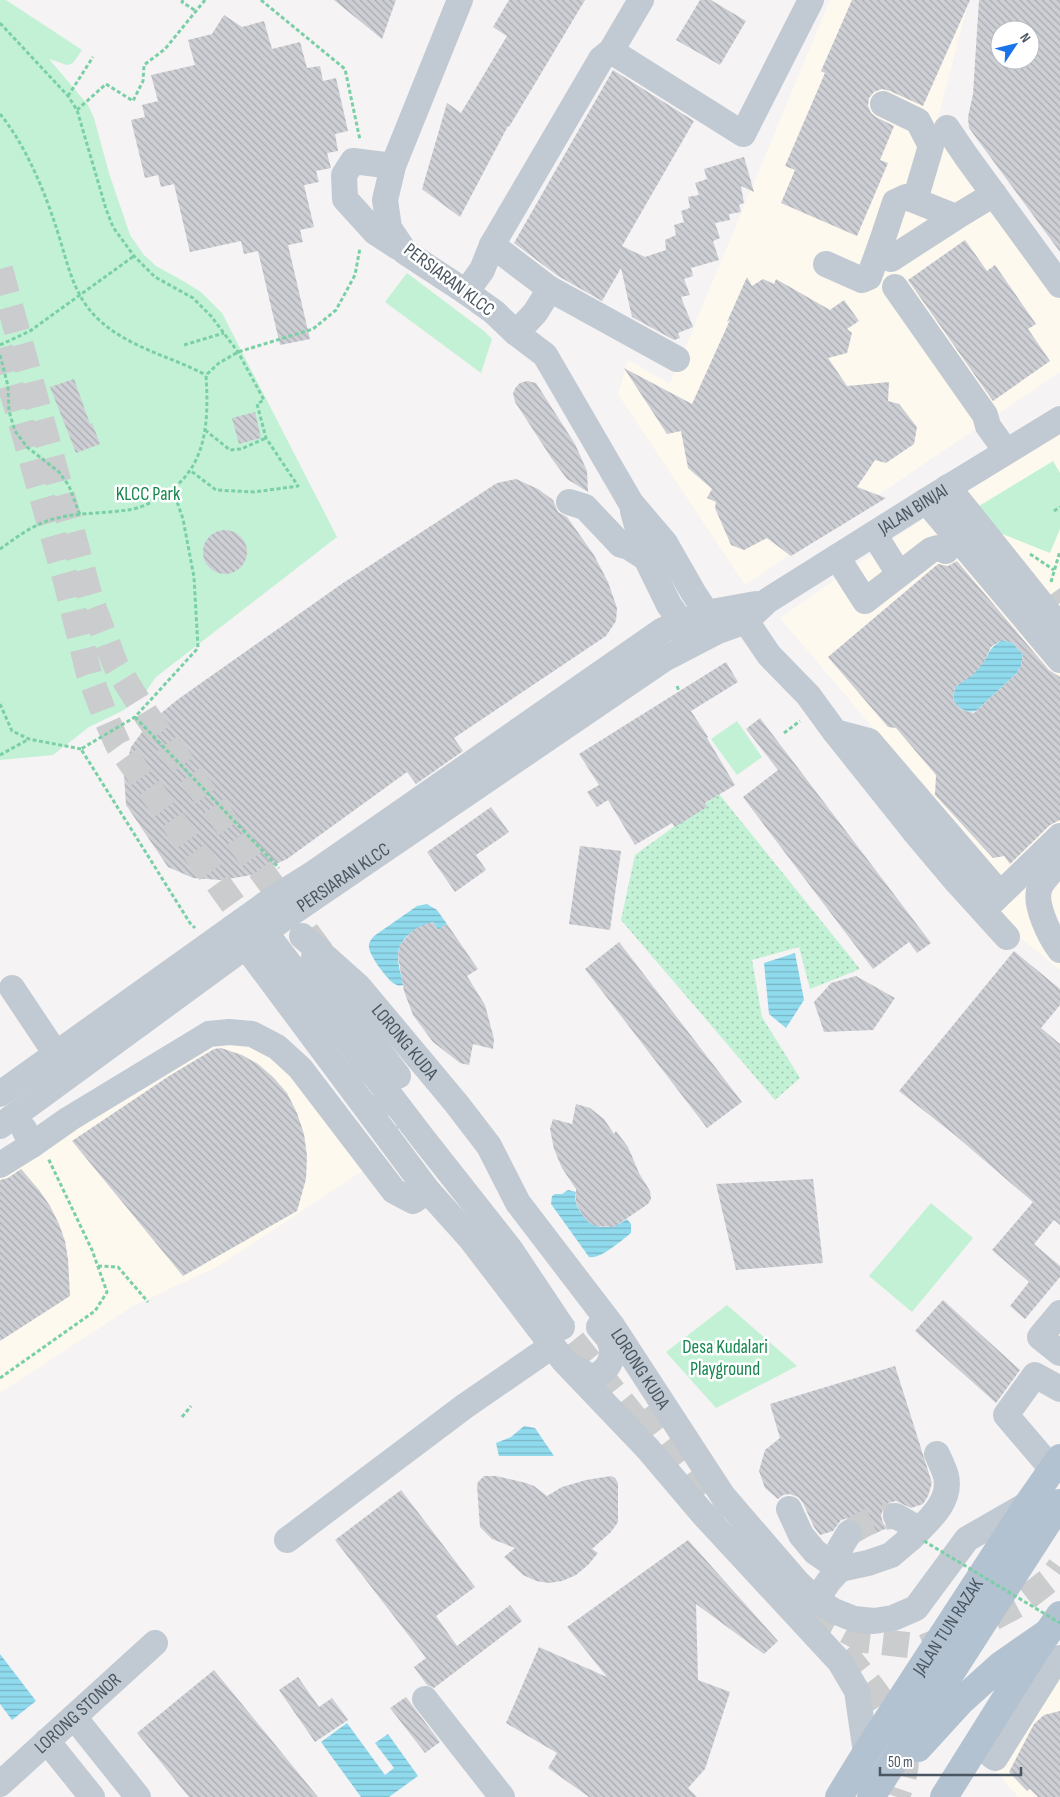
<svg xmlns="http://www.w3.org/2000/svg" width="1060" height="1797" viewBox="0 0 1060 1797" font-family="'Sofia Sans Condensed',sans-serif">
	<style>
		.commercial { fill: #fdf9ef }
		.green { fill: #c3f1d5 }
		.garden { fill: url(#garden-dots) }
		.water { fill: url(#water-rules) }
		.building { fill: url(#building-back-hatch); fill-rule: evenodd }
		.lines { fill: none; stroke-linecap: round; stroke-linejoin: round }
		.minor-tunnel { stroke: #caccce; stroke-width: 26; stroke-dasharray: 26 13; stroke-linecap: butt }
		.path { stroke: #7ad0a6; stroke-width: 3; stroke-dasharray: 4 2.5; stroke-linecap: butt }
		.minor { stroke: #c1cad2; stroke-width: 26 }
		.major { stroke: #b3c2d1; stroke-width: 28 }
		.path-bridge { stroke: #7ad0a6; stroke-width: 3; stroke-dasharray: 4 2.5; stroke-linecap: butt }
		.labels { text-anchor: middle; dominant-baseline: central; stroke-width: 5; stroke-linejoin: round; paint-order: stroke }
		.street-label { font-size: 19px; fill: #4a5661; stroke: #fff }
		.park-label { font-size: 19px; fill: #17864f; stroke: #fff }
	</style>
	<defs>
		<pattern id="garden-dots" width="8" height="8" patternUnits="userSpaceOnUse" patternTransform="scale(1.25)"><rect width="8" height="8" fill="#c3f1d5"/><path d="M2 2h.1M6 6h.1" fill="none" stroke="#a0c6b0" stroke-width="1.8" stroke-linecap="round"/></pattern>
		<pattern id="water-rules" width="6" height="5" patternUnits="userSpaceOnUse" patternTransform="scale(1.25)"><rect width="6" height="5" fill="#90daee"/><path d="M0 2.5h6" fill="none" stroke="#78b4c4"/></pattern>
		<pattern id="building-back-hatch" width="6" height="6" patternUnits="userSpaceOnUse" patternTransform="scale(1.25)"><rect width="6" height="6" fill="#cdcfd5"/><path d="M-1 5l2 2M0 0l6 6M5-1l2 2" fill="none" stroke="#a8abb0"/></pattern>
	</defs>
	<rect width="100%" height="100%" fill="#f5f3f3"/>
	<path class="commercial" d="M830,0H969L936,125L1060,293V372L745,585L618,394L628,360L670,384Z
		M1060,433V970L993,916L1012,892L780,618L945,503Z
		M246,1020L379,1160L217,1267L133,1306L0,1393V1152Z
		M1060,1658V1797H1018L987,1761Z"/>
	<path class="green" d="M0,0H6L82,50L73,63L67,65L49,59L88,105L94,118L109,173L130,235L144,255L156,266L185,282L201,292L222,313L337,537L156,677L145,693L124,710L89,727L53,755L0,760Z
		M407,273L484,331L492,339L481,373L385,302Z
		M1053,461L1060,473V529L1050,553L1000,533L979,506Z
		M737,721L762,757L737,775L711,739Z
		M931,1203L973,1238L912,1312L869,1276Z
		M727,1305L797,1366L716,1408L666,1352Z"/>
	<path class="garden" d="M719,794L860,969L810,989L799,947L752,960L762,1017L800,1078L775,1100L621,920L635,855Z"/>
	<path class="water" d="M1002,640L1013,643L1023,655L1021,666L1017,673L976,711C965,713 960,709 953,701L955,687C965,680 974,674 982,664C991,652 987,650 1002,640Z
		M427,904L437,910L447,924L438,930L433,922C416,927 398,938 398,957C398,967 402,976 403,985C400,986 398,986 395,984C388,981 369,955 369,947C368,943 371,940 374,936L417,906Z
		M795,953L804,1000L786,1028L769,1014L764,963Z
		M568,1190L576,1192C574,1201 577,1207 582,1214C594,1231 612,1230 627,1219L631,1224V1233C622,1240 600,1260 589,1257L551,1204L552,1196L555,1194H562Z
		M524,1426L535,1428L554,1456H499L496,1443L511,1437Z
		M0,1654L36,1701L12,1720L0,1704Z
		M347,1723L385,1775L394,1768L375,1743L388,1734L418,1776L389,1797H361L321,1742Z"/>
	<path class="building" d="M334,0H396L382,39Z
		M509,0H585L509,127L508,126L460,217L422,189L447,103L461,113L507,36L493,27Z
		M700,0H711L746,21L720,65L676,40Z
		M852,0H970L923,106L890,91L882,89L874,92L869,98L868,106L871,113L876,117L894,126L880,160L888,163L857,236L781,203L795,170L785,166L825,73L821,71Z
		M979,0H1060V252L969,128L968,117L973,94ZM1000,30H1030V60H1000Z
		M224,15L242,27L264,21L272,49L300,42L307,68L320,66L323,81L336,78L348,131L335,134L338,151L327,153L331,168L316,171L319,182L304,185L314,227L300,230L303,242L288,245L310,339L280,345L258,251L244,254L241,241L190,252L174,184L161,187L158,175L145,178L131,120L145,117L142,105L158,101L151,75L195,65L188,40L212,34Z
		M613,70L694,121L622,246L645,257L666,250L665,240L676,235L674,225L684,222L681,211L690,208L688,197L699,195L695,183L707,179L704,169L744,157L754,192L741,186L744,203L739,205L741,212L729,214L730,220L715,223L720,238L713,241L719,260L691,268L693,276L684,279L690,295L681,297L693,327L678,333L680,338L674,340L632,317L621,268L602,301L558,276L514,243Z
		M965,240L987,271L995,265L1036,324L1028,329L1050,361L993,401L908,280Z
		M747,277L752,286L763,279L774,284L776,279L830,310L844,300L859,321L847,329L852,333L847,353L828,358L847,386L889,382L888,401L899,404L917,427L914,444L886,463L875,460L857,487L886,498L791,556L767,538L744,550L731,545L715,508L716,502L707,498L712,489L688,468L681,431L667,434L624,368L692,404L730,320L727,322Z
		M74,379L90,424L92,423L100,444L76,453L50,387Z
		M527,381L536,383L575,444L587,471L588,492L567,479L552,459L515,402L513,393L516,387L520,383Z
		M255,412L261,438L239,444L232,418Z
		M516,479L538,489L553,500L558,512L567,517L594,555L608,582L617,608L616,621L606,636L454,738L463,751L416,784L407,772L287,859L252,875L221,880L193,878L168,867L126,805L124,774L131,747L148,724L177,700L343,583L497,483Z
		M203 552a22 22 0 1 1 44 0a22 22 0 1 1-44 0Z
		M957,561L1049,670L1060,677V820L1050,825L1010,864L1004,856L993,858L935,795L936,775L896,728L888,727L828,657L938,564L948,566ZM1002,640L1013,643L1023,655L1021,666L1017,673L974,713L962,710L953,700L955,687L973,675L984,662L991,647Z
		M726,662L738,682L691,711L708,737L707,738L735,785L705,803L707,807L675,827L672,823L635,845L608,800L597,807L587,792L599,785L579,754Z
		M760,718L931,943L917,953L909,942L873,969L743,797L778,770L746,729Z
		M491,807L509,832L476,855L486,870L455,892L427,852Z
		M580,846L621,851L610,930L569,924Z
		M433,922L438,930L447,924L478,969L467,976L485,1005L494,1039L493,1049L473,1044L469,1065L460,1063L433,1042L413,1015L404,991L398,956L400,945L413,930L423,925Z
		M619,942L742,1102L707,1128L585,969Z
		M1014,951L1060,989V1005L1041,1028L1060,1044V1225L1054,1220L1034,1244L1060,1266V1277L1025,1319L1010,1306L1029,1282L992,1250L1033,1202L956,1136L899,1091Z
		M856,976L895,998L873,1030L824,1032L814,1002L831,983Z
		M221,1048L242,1055L258,1064L273,1077L287,1093L297,1113L304,1134L307,1156L306,1179L297,1211L183,1276L72,1141L169,1076L214,1049Z
		M576,1104L590,1108L604,1119L614,1134L616,1131L628,1147L639,1173L650,1191L651,1199L648,1204L614,1227L595,1226L588,1222L583,1216L576,1203V1189L562,1168L554,1149L550,1129L553,1119L572,1124Z
		M21,1169L39,1190L50,1206L59,1224L65,1241L68,1259L70,1296L0,1341V1180L8,1178Z
		M813,1179L823,1263L736,1270L716,1184Z
		M943,1300L1020,1370L996,1403L915,1331Z
		M895,1366L932,1483L928,1496L923,1504L911,1508L896,1501L888,1503L883,1509L881,1516L883,1523L887,1528L874,1534L863,1536L862,1525L856,1520L849,1518L841,1520L833,1531L820,1535L814,1527L803,1503L798,1497L790,1494L783,1495L778,1499L765,1488L759,1471L765,1450L780,1438L770,1404Z
		M484,1476H496L526,1483L534,1486L547,1496L562,1487L569,1485L586,1480L611,1476L615,1478L618,1483V1522L611,1532L592,1549L598,1553L588,1565L576,1575L562,1581L549,1583L536,1581L523,1575L504,1557L515,1548L492,1539L480,1527L477,1486L478,1482Z
		M401,1490L475,1587L436,1616L457,1646L510,1605L522,1621L434,1688L427,1685L414,1667L426,1658L335,1540Z
		M688,1540L778,1641L764,1654L696,1604L698,1680L730,1692L705,1769L688,1788L697,1797H589L548,1768L557,1753L506,1723L539,1647L607,1677L567,1627Z
		M214,1670L318,1797H189L137,1733Z
		M298,1677L319,1707L332,1698L348,1720L315,1742L279,1690Z
		M406,1697L440,1742L425,1753L390,1708Z
		M1060,1711V1797H1038L1030,1789L1027,1791L1009,1772L1034,1724L1044,1715Z"/>
	<g class="lines">
		<path class="minor-tunnel" d="M0,269L91,601L116,666L147,716L322,953
			M0,348L66,581L89,674L106,718L118,745L257,937
			M1053,593L1060,603
			M349,1064L399,1128
			M545,1314L562,1327L646,1432
			M642,1411L711,1500L725,1515
			M849,1533C865,1523 877,1516 896,1516
			M812,1612L864,1640L924,1647L981,1624L1017,1605L1052,1578L1060,1567
			M844,1652C867,1681 903,1721 906,1759C906,1772 901,1785 897,1797"/>
		<path class="path" d="M183,0L182,2L196,11
			M261,0L345,69L360,140
			M0,23L68,96L77,110L106,209L113,227L134,256L155,277L193,298L211,316L238,352L264,400L257,404L266,438L298,486L254,492L216,490L191,471
			M68,96L93,57
			M77,110L106,84L133,101L143,81L144,65L165,49L205,0
			M0,114C25,144 45,192 57,230C68,263 72,294 98,319C129,348 170,356 206,375
			M0,345L30,331L134,256
			M184,345L224,333
			M0,355L8,386L9,411L15,431L27,447L59,472L69,486L80,515
			M205,430L230,450L241,449L266,438
			M173,490L183,519L194,577L198,648L135,717L81,749L190,923L195,928
			M1054,511L1060,507
			M0,549C13,540 27,529 42,523C68,512 100,514 128,510C138,509 151,503 160,497C207,471 209,424 206,375L219,363L238,352L313,329L336,310L355,275L360,248
			M1030,554L1054,570
			M1051,582L1060,551
			M677,686L679,691
			M0,704L12,731L29,739L81,749
			M135,717L279,868
			M784,733L800,721
			M0,755L29,739
			M98,1266L118,1267L148,1302
			M0,1378L95,1311L107,1292L92,1250L48,1158
			M182,1417L191,1406"/>
		<g class="minor">
			<path d="M460,0L393,166L385,200L389,228L405,252L466,292L494,312L516,333L545,355L631,503L665,543L693,592L715,626"/>
			<path d="M611,51L743,134L811,0"/>
			<path d="M883,104L918,121L931,146L915,200"/>
			<path d="M947,128L966,156L1060,285"/>
			<path d="M393,166L353,161L344,175L345,199L375,232L398,247"/>
			<path d="M956,217L906,197L895,202L881,244L891,259L956,217L994,194"/>
			<path d="M492,245L550,289L677,359"/>
			<path d="M826,264L862,280L869,277L881,244"/>
			<path d="M895,287L985,415L988,426L1006,451"/>
			<path d="M466,292L482,270L492,245L601,59L611,51L641,0"/>
			<path d="M516,333L535,313L550,289"/>
			<path d="M948,487L1060,627"/>
			<path d="M926,501L1060,660"/>
			<path d="M569,502L585,507L621,545L629,547L646,558"/>
			<path d="M633,511L646,558L669,605L692,637"/>
			<path d="M874,534L899,574"/>
			<path d="M837,557L865,601L931,550L938,548L946,551"/>
			<path d="M737,608L769,655L808,695L835,732L914,831L957,882L1007,937"/>
			<path d="M835,732L869,741L1000,894"/>
			<path d="M1060,862C1053,870 1044,878 1040,887C1033,903 1050,937 1060,950"/>
			<path d="M987,907L1060,836"/>
			<path d="M255,919L424,1140L510,1249L562,1327"/>
			<path d="M232,928L428,1191L471,1239L564,1361L648,1449L704,1515L840,1662L857,1691L866,1753"/>
			<path id="s1" d="M302,936L359,987L456,1103L489,1146L518,1203L613,1327L723,1496L798,1583L816,1600L834,1611L854,1619L874,1621L893,1618L916,1608L967,1539L1028,1504"/>
			<path d="M314,957L336,995L398,1076"/>
			<path d="M12,988L56,1054"/>
			<path d="M0,1094L274,898L314,873L663,630L706,613L756,604"/>
			<path id="s2" d="M0,1126L287,916L664,659L718,631L746,621L767,601L926,501L1060,419"/>
			<path d="M32,1145L69,1119L209,1034L229,1032L252,1034L277,1047L300,1068L394,1191L413,1201L428,1191"/>
			<path d="M0,1165L32,1145L24,1129"/>
			<path d="M1060,1313L1040,1337L1060,1353"/>
			<path d="M571,1366L591,1377C608,1373 617,1356 609,1340C607,1335 602,1331 599,1327"/>
			<path d="M1052,1469L1006,1415L1035,1375L1060,1389"/>
			<path d="M789,1509L801,1535L815,1552L840,1569L829,1581L816,1600"/>
			<path d="M849,1533L840,1548V1569L868,1563L891,1555L911,1538L910,1524L896,1516"/>
			<path d="M911,1538C927,1522 952,1502 946,1476C944,1469 940,1461 937,1454"/>
			<path d="M287,1540L465,1406L552,1346"/>
			<path d="M425,1699L502,1797"/>
			<path d="M74,1717L138,1797"/>
			<path d="M47,1741L92,1797"/>
			<path d="M977,1744L995,1758L1052,1667L1060,1658"/>
			<path id="s3" d="M0,1784L155,1643"/>
		</g>
		<g class="major">
			<path d="M918,1748L961,1701L1001,1665L1047,1633"/>
			<path id="s4" d="M839,1797L866,1753L1028,1504L1060,1458"/>
			<path d="M871,1797L1060,1503"/>
			<path d="M944,1797L1036,1650L1060,1615"/>
		</g>
		<path class="path-bridge" d="M924,1541L1060,1623"/>
	</g>
	<g class="labels">
		<g class="street-label">
			<text transform="translate(449 280) rotate(37)">PERSIARAN KLCC</text>
			<text stroke="none"><textPath href="#s2" startOffset="1104">JALAN BINJAI</textPath></text>
			<text stroke="none"><textPath href="#s2" startOffset="424">PERSIARAN KLCC</textPath></text>
			<text stroke="none"><textPath href="#s1" startOffset="148">LORONG KUDA</textPath></text>
			<text stroke="none"><textPath href="#s1" startOffset="552">LORONG KUDA</textPath></text>
			<text stroke="none"><textPath href="#s4" startOffset="202">JALAN TUN RAZAK</textPath></text>
			<text stroke="none"><textPath href="#s3" startOffset="105">LORONG STONOR</textPath></text>
		</g>
		<g class="park-label">
			<text x="148" y="494">KLCC Park</text>
			<text x="725" y="1347">Desa Kudalari<tspan x="725" dy="22">Playground</tspan></text>
		</g>
	</g>
	<g transform="translate(1015 45) rotate(55)"><circle r="24" fill="#ffffff" stroke="#b7bbc0"/>
	<path d="M0-4L9 19L0 12L-9 19Z" fill="#1a73e8"/>
	<text y="-8" font-size="14" font-weight="bold" text-anchor="middle" fill="#4a5661">N</text>
	</g>
	<path d="M880 1767v8h141v-8" fill="none" stroke="#4a5661" stroke-width="2.5"/>
	<text x="888" y="1767" font-size="15" fill="#4a5661" stroke="#ffffff" stroke-width="4" paint-order="stroke">50 m</text>
</svg>
